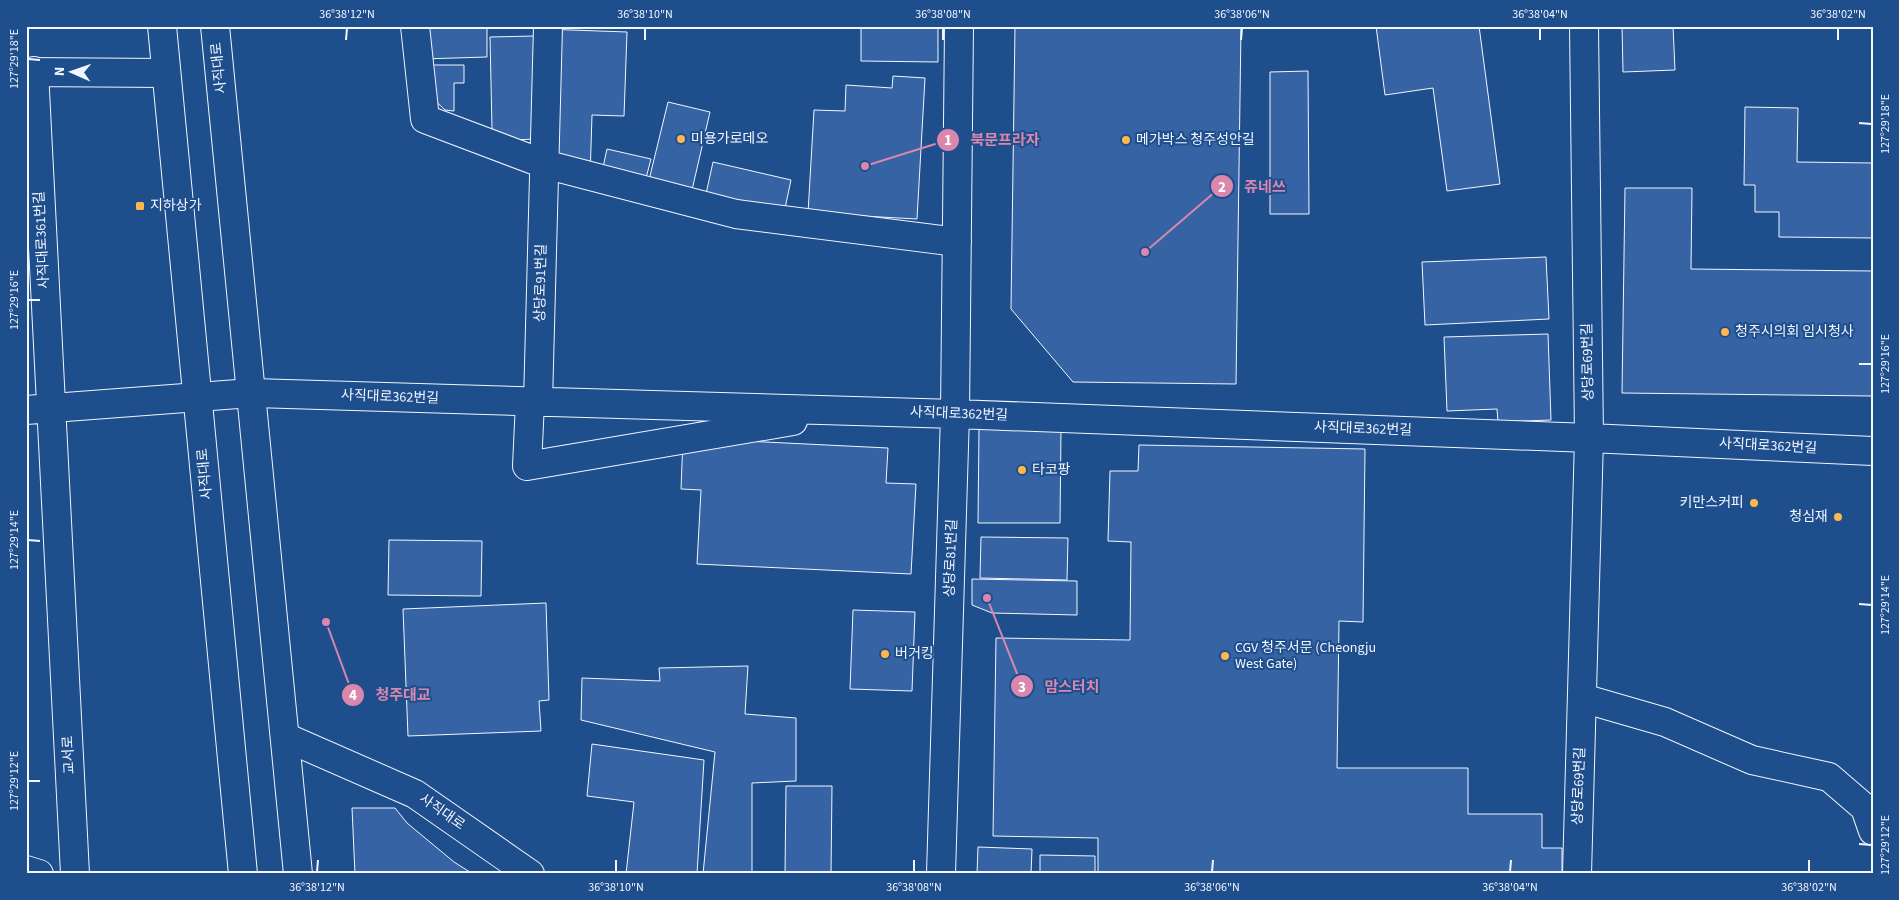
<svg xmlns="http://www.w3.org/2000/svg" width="1899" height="900" viewBox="0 0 1899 900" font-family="'Source Sans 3','Noto Sans KR',sans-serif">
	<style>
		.building { fill: #3563a3; stroke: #f2f6ff }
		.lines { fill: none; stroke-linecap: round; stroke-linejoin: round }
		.minor-casing { stroke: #f2f6ff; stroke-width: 30 }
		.major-casing { stroke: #f2f6ff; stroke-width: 30 }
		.minor { stroke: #1f4e8c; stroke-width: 28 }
		.major { stroke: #1f4e8c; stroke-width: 28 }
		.ticks { fill: none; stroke: #f2f6ff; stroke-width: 2 }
		.poi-dot { fill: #ffb74d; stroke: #1f4e8c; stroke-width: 2 }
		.labels { text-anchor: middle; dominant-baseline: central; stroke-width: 4; stroke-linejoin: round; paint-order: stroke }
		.street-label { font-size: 14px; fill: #f2f6ff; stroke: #1f4e8c }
		.poi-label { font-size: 14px; fill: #f2f6ff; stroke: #1f4e8c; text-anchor: start }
		.leader { fill: none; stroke: #da87ad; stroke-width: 2 }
		.callout-dot { fill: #da87ad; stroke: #1f4e8c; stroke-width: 2 }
		.mark-label { font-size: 15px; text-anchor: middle; font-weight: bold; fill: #fff }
		.callout-label { font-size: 15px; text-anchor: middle; font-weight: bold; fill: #da87ad; stroke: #1f4e8c; stroke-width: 4; stroke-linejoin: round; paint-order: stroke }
		.neatline { fill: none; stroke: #f2f6ff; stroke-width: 2 }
		.ticks-label { font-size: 12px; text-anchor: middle; fill: #f2f6ff }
	</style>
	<rect width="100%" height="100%" fill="#1f4e8c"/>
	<path class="building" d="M421,26H487V57L422,59Z
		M861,26H938V62L861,61Z
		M1015,26H1241L1236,384L1073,382L1011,309Z
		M1376,26H1479L1500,184L1447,191L1433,88L1385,95Z
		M1622,26H1673L1675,70L1623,72Z
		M544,29L627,32L624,116L592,115L590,178L540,177Z
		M534,36L536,139L513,140L492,129L490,37Z
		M427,65H464V83H454V111L445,110L427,93Z
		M1308,71L1309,214H1270V72Z
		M893,76L925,78L917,219L808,213L814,110L845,111L846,85L892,88Z
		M668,102L710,112L692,190L649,180Z
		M1745,107L1798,108L1797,162L1873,163V238L1779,237V212H1755V185H1744Z
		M607,149L651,159L646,178L603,167Z
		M713,162L791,180L784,213L706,194Z
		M1625,188H1692L1691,269L1873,271V396L1622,393Z
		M1546,257L1549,319L1425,325L1422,262Z
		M1548,334L1551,420L1498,422L1497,409L1447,411L1444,337Z
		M979,429H1061L1060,523H978Z
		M683,438L888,448L886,483L916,484L911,574L697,564L701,490L681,489Z
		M1139,445L1365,449L1363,622L1339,621L1337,768H1468V814H1542V848H1562V874H1098V838L993,836L996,638L1130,640L1131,542L1108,541L1110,471H1138Z
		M981,537L1068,538L1067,580L980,578Z
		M389,540L482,541L481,596L388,595Z
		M972,579L1077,581V615L992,613L972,605Z
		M546,603L549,700L539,701L541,731L408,736L403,609Z
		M853,610L915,612L912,691L850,689Z
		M748,666L745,714L796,718V781L752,783V874H703L715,752L581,720L582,678L660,681L659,668Z
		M592,744L704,760L697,874H626L634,802L587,796Z
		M786,786H832L831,874H785Z
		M352,808H395L407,823L454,862L473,874H355Z
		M978,847L1032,849L1031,874H977Z
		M1040,855L1095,856V874H1040Z"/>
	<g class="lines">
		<defs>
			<path id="minor" d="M415,26L425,119L544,164L736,214L957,242
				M34,71L75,874
				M26,72L166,73
				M530,402L527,466L793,421
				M538,402L548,26
				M26,410L251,393L955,414L1589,438L1873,451
				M1582,698L1665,722L1752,760L1829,777L1865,808L1873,831
				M285,737L415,794L530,874
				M26,870L39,874
				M941,874L955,414L959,26
				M1577,874L1589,438L1584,26"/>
			<path id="major" d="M162,26L243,874
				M215,26L298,874"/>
		</defs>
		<use href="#minor" class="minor-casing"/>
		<use href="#major" class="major-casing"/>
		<use href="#minor" class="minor"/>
		<use href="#major" class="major"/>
	</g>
	<path class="ticks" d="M346,40L347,28M645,40V28M943,40V28M1241,40L1242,28M1540,40V28M1838,40V28M28,59L40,60M1859,123L1872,124M28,300H40M1859,364H1872M28,540L40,541M1859,604L1872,605M28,781H40M1859,844L1872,845M317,872L318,860M616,872V860M914,872V860M1212,872L1213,860M1510,872L1511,860M1809,872V860"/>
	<g class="poi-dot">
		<circle cx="681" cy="139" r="5"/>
		<circle cx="1126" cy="140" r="5"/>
		<rect x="135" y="201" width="10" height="10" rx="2.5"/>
		<circle cx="1725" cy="332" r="5"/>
		<circle cx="1022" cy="470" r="5"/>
		<circle cx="1754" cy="503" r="5"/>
		<circle cx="1838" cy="517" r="5"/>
		<circle cx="885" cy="654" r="5"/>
		<circle cx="1225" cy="656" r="5"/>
	</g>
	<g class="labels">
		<g class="street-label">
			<text transform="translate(219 68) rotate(-96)">사직대로</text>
			<text transform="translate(42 240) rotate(-93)">사직대로361번길</text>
			<text transform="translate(541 283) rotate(-89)">상당로91번길</text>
			<text transform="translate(1588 362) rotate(-91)">상당로69번길</text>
			<text transform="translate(390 397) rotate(2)">사직대로362번길</text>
			<text transform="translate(959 414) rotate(2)">사직대로362번길</text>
			<text transform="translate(1363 429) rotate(2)">사직대로362번길</text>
			<text transform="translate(1768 446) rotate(3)">사직대로362번길</text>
			<text transform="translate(205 474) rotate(-95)">사직대로</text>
			<text transform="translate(951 558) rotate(-88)">상당로81번길</text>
			<text transform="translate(69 755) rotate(-93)">교서로</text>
			<text transform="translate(1579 786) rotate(-88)">상당로69번길</text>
			<text transform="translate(442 812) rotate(35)">사직대로</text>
		</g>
		<g class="poi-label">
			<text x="691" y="139">미용가로데오</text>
			<text x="1136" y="140">메가박스 청주성안길</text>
			<text x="150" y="206">지하상가</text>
			<text x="1735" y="332">청주시의회 임시청사</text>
			<text x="1032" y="470">타코팡</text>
			<text x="1744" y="503" text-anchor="end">키만스커피</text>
			<text x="1828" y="517" text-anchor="end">청심재</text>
			<text x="1235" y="648">CGV 청주서문 (Cheongju<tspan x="1235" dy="16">West Gate)</tspan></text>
			<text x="895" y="654">버거킹</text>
		</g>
	</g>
	<path class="leader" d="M865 166L948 140M1145 252L1222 186M987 598L1022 686M326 622L353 695"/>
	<g class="callout-dot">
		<circle cx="865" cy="166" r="5"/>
		<circle cx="1145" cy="252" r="5"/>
		<circle cx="987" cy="598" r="5"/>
		<circle cx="326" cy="622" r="5"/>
		<circle cx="948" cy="140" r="12"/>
		<circle cx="1222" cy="186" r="12"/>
		<circle cx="1022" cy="686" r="12"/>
		<circle cx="353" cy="695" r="12"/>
	</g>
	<g class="mark-label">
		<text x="948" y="145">1</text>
		<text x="1222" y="192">2</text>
		<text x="1022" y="692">3</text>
		<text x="353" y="700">4</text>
	</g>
	<g class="callout-label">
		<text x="1005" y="145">북문프라자</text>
		<text x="1265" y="192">쥬네쓰</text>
		<text x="1072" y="692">맘스터치</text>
		<text x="403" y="700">청주대교</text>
	</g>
	<rect width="1899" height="900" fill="none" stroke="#1f4e8c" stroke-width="55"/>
	<g transform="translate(72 72) rotate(272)" stroke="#1f4e8c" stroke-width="4" paint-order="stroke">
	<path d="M0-4L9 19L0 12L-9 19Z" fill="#f2f6ff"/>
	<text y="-8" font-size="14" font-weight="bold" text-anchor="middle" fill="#f2f6ff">N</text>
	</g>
	<rect x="28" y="28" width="1844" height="844" class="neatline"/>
	<g class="ticks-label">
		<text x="347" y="18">36°38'12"N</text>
		<text x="645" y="18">36°38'10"N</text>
		<text x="943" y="18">36°38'08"N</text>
		<text x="1242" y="18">36°38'06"N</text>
		<text x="1540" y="18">36°38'04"N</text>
		<text x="1838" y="18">36°38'02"N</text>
		<text transform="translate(14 59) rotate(-90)" y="4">127°29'18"E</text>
		<text transform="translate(1885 124) rotate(-90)" y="4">127°29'18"E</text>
		<text transform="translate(14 300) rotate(-90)" y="4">127°29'16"E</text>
		<text transform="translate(1885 364) rotate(-90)" y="4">127°29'16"E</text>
		<text transform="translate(14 540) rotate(-90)" y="4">127°29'14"E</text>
		<text transform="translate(1885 605) rotate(-90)" y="4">127°29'14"E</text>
		<text transform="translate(14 781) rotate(-90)" y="4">127°29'12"E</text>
		<text transform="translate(1885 845) rotate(-90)" y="4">127°29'12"E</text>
		<text x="317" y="891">36°38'12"N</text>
		<text x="616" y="891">36°38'10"N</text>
		<text x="914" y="891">36°38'08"N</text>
		<text x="1212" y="891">36°38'06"N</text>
		<text x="1510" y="891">36°38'04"N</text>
		<text x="1809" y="891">36°38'02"N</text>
	</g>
</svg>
